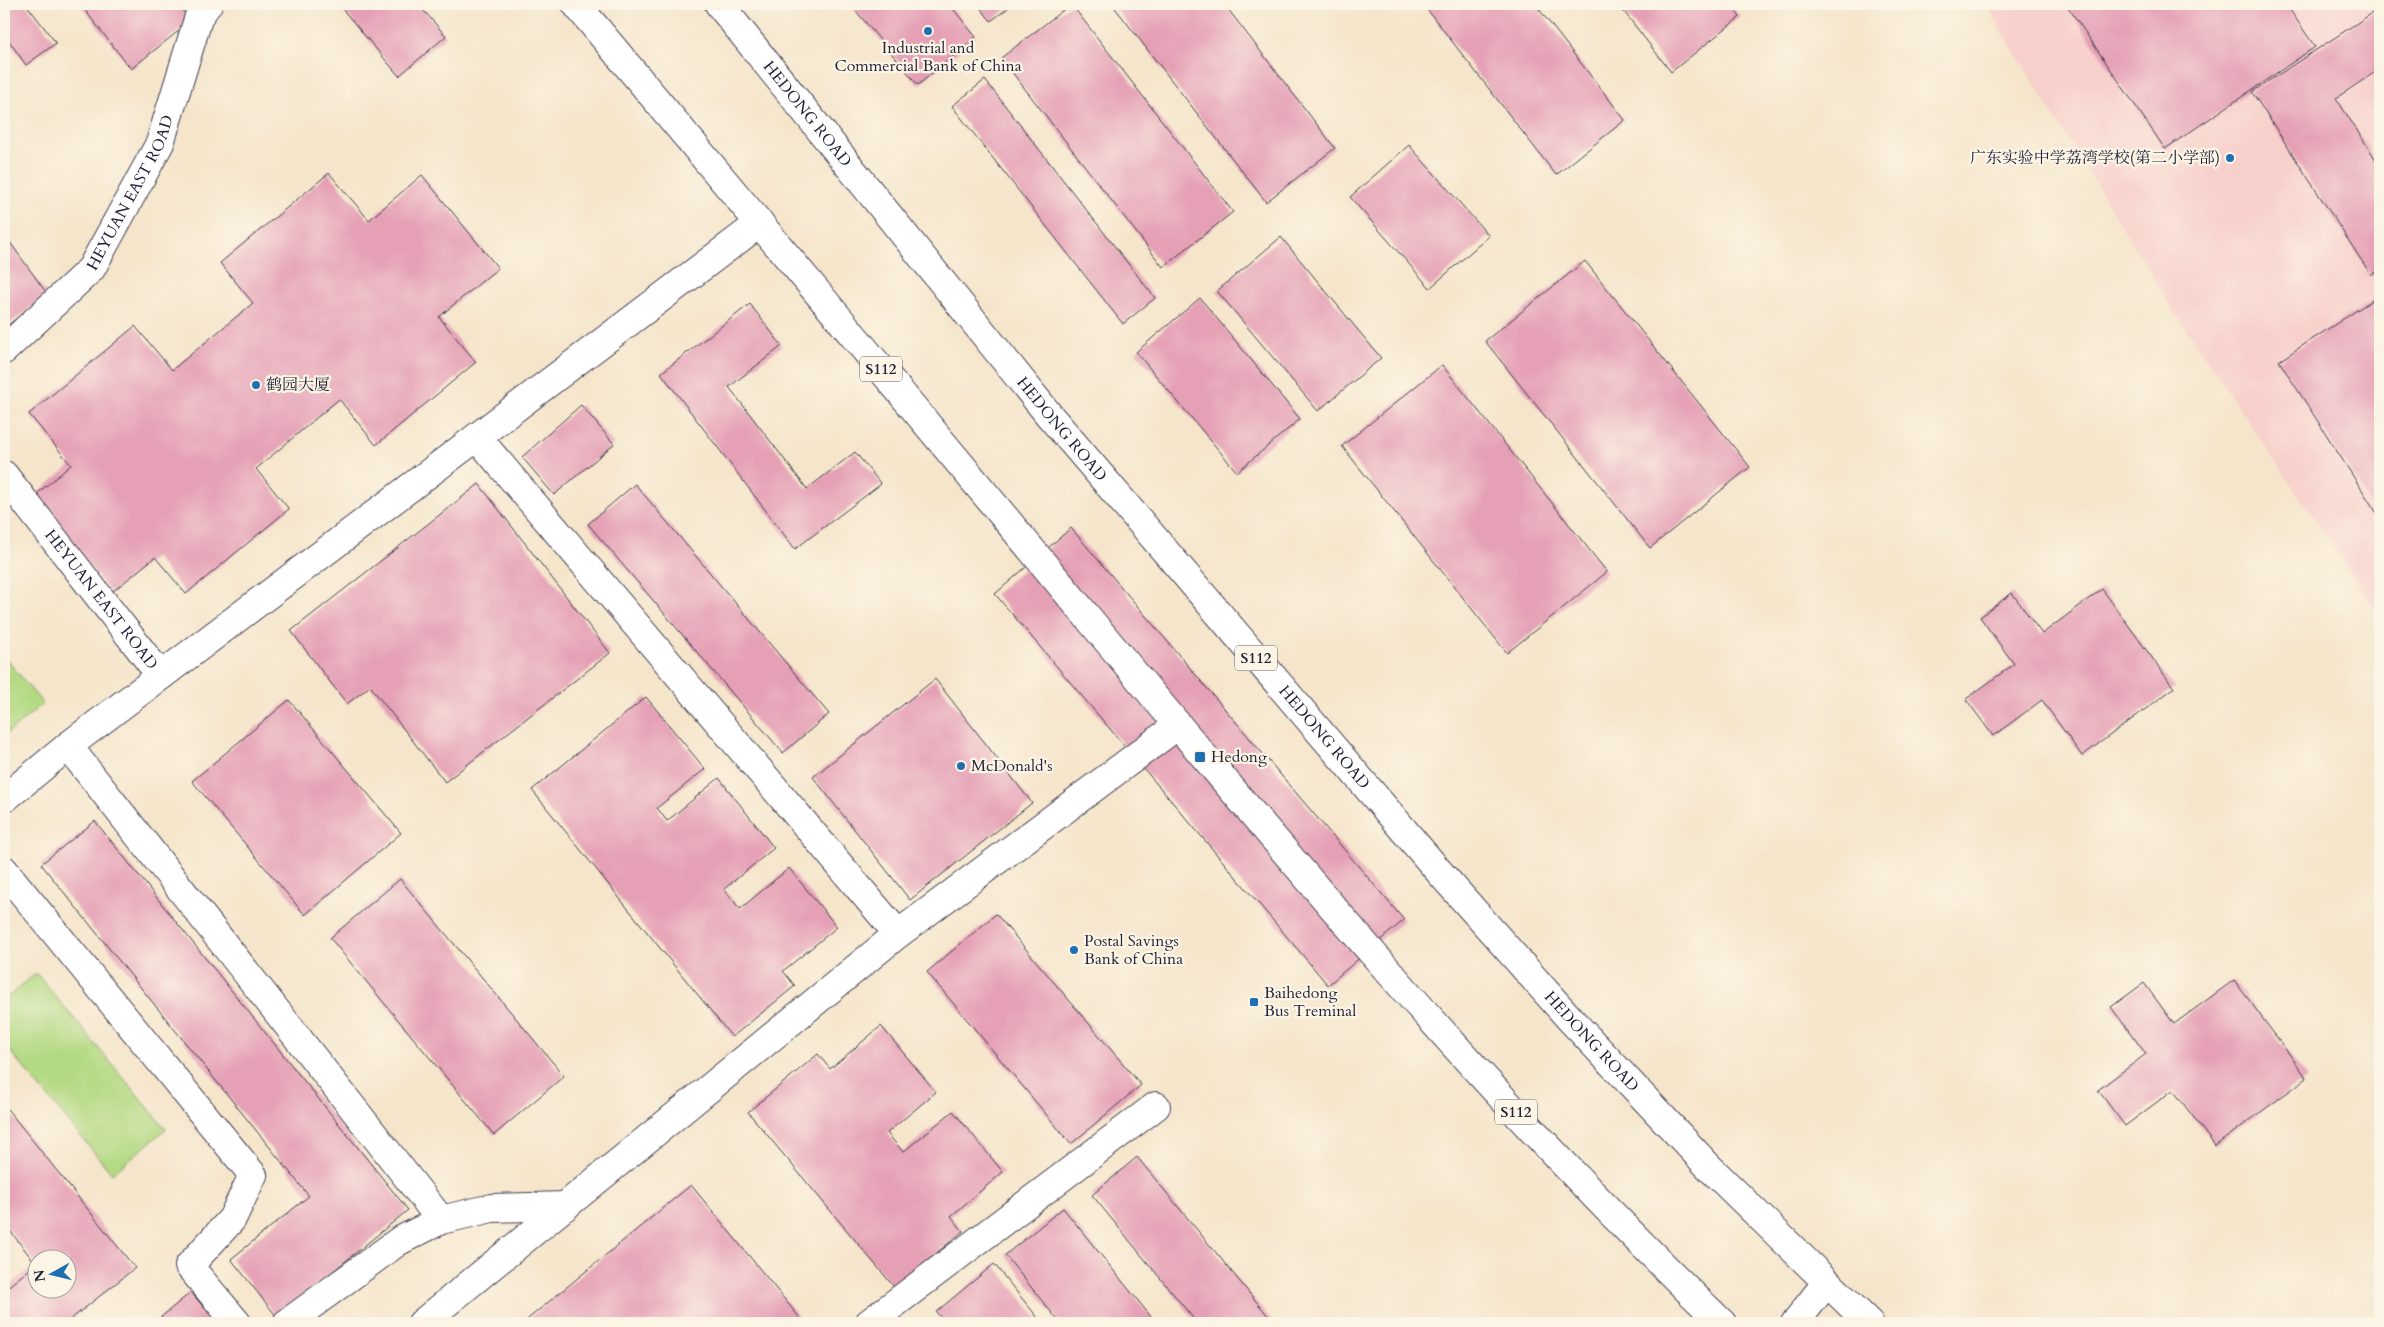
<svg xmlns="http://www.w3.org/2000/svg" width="2384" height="1327" viewBox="0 0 2384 1327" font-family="Cardo,'Noto Serif SC',serif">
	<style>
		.built { fill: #f7d0cb }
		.green { fill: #b3d983; stroke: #6a7e5f }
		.building { fill: #e5a0b6; fill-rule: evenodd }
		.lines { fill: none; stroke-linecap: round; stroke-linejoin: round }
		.minor-casing { stroke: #423f51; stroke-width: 30 }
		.primary-casing { stroke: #423f51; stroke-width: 30 }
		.minor { stroke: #fff; stroke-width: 28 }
		.primary { stroke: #fff; stroke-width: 28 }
		.poi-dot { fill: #1f6fb2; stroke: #fcf5e5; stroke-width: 2 }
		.labels { text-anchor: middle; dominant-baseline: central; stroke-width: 4.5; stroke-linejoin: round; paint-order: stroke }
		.shield { fill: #fcf5e5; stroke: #63616e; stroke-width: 1 }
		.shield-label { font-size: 15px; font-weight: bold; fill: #22223b }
		.poi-label { font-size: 16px; fill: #22223b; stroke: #fcf5e5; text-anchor: start }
		.street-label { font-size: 16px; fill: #22223b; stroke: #fcf5e5 }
	</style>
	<rect width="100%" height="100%" fill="#fcf5e5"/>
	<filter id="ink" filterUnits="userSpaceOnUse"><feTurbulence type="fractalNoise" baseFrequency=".02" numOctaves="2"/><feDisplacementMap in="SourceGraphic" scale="10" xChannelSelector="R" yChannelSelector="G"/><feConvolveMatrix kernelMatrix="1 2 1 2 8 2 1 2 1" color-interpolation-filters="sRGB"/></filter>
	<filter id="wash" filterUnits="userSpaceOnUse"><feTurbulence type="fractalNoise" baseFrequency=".0096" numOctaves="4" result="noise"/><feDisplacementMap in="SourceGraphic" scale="20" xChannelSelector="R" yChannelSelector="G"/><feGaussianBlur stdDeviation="1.12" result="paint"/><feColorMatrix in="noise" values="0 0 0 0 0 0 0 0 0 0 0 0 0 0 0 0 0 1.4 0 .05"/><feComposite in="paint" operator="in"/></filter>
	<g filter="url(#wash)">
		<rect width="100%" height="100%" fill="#f5e5cb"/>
		<path class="built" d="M1985,4H2380V616L2175,313Z"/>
		<path class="green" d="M4,656L43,704L4,736Z
			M36,973L166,1129L112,1174L4,1044V1000Z"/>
		<g id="blocks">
			<path class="building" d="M4,4H26L56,43L26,65L4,34Z
				M80,4H177L191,21L131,69Z
				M338,4H418L446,36L399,76Z
				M850,4H949L976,37L918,85Z
				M977,4H1013L991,21Z
				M1071,4L1233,212L1163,267L1001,58Z
				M1112,4H1224L1335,148L1266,202Z
				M1423,4H1535L1625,120L1556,175Z
				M1618,4H1730L1740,17L1671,72Z
				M2066,4H2286L2315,47L2165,149Z
				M2380,8V69L2336,98L2380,166V269L2371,275L2252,92Z
				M985,80L1155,298L1123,324L952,106Z
				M1409,145L1489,236L1430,288L1350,197Z
				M329,173L369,220L422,175L498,268L439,317L476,362L376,445L339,399L256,469L289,509L186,594L155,557L111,593L33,497L71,465L29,414L135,326L172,370L253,303L220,263Z
				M4,234L48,295L4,328Z
				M1281,237L1381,358L1318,411L1217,291Z
				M1585,261L1750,467L1650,548L1485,341Z
				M2380,295V518L2279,361Z
				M1200,298L1300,419L1237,472L1136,352Z
				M750,304L782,346L729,387L807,489L855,452L881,484L795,549L661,373Z
				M1442,365L1607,572L1507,653L1342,446Z
				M581,405L614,444L554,495L522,457Z
				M479,484L610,653L445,782L370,686L347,704L291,631Z
				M635,484L829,714L783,753L588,524Z
				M1071,528L1404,920L1328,985L995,594Z
				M2102,589L2174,688L2082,756L2042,700L1993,736L1966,699L2014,664L1980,617L2012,593L2042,634Z
				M935,679L1032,803L910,900L813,777Z
				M646,697L705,769L657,808L667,821L719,778L774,848L724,889L740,909L789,868L837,927L783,971L795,986L732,1037L532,790Z
				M289,700L401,833L305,915L192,781Z
				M95,821L408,1210L277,1317L231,1259L309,1196L41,864Z
				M400,879L564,1076L494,1135L330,938Z
				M996,914L1141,1085L1071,1144L927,972Z
				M2234,980L2307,1078L2215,1146L2173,1090L2125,1126L2098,1090L2146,1054L2111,1007L2144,983L2174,1024Z
				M881,1026L936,1092L887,1133L903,1152L953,1111L1003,1172L951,1216L963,1231L895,1288L748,1112L818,1054L830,1069Z
				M4,1105L135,1268L66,1323H4V1290L36,1264L4,1223ZM38,1260H68V1290H38Z
				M1137,1157L1274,1323H1197L1092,1195Z
				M691,1185L804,1323H523Z
				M1063,1208L1156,1323H1060L1005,1255Z
				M994,1264L1042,1323H946L936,1312Z
				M191,1292L217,1323H154Z"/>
		</g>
	</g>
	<g filter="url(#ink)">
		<use href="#blocks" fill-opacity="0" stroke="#423f51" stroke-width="1"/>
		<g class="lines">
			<defs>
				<g id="minor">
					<path id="s1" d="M4,350L91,269L160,143L199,16L208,4"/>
					<path d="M477,437L898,934L1178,725"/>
					<path id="s2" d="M4,475L161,676"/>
					<path d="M68,746L441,1220"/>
					<path d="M4,799L68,746L760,223"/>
					<path d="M4,870L253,1175L232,1219L189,1266L237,1323"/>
					<path d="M287,1323L399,1241L441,1220L492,1208L566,1206"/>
					<path d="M422,1323L898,934"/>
					<path d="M869,1323L1156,1106"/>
					<path d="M1795,1323L1826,1283"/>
				</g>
				<g id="primary">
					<path d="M576,4C753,215 929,426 1105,638C1302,874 1500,1110 1722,1323"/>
					<path id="s3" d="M719,4L1049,415L1442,875L1570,1019L1709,1167L1869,1323"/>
				</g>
			</defs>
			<use href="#minor" class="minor-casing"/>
			<use href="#primary" class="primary-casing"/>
			<use href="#minor" class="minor"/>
			<use href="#primary" class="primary"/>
		</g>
	</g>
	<g class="poi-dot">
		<circle cx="928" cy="31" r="5"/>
		<circle cx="2230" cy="158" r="5"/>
		<circle cx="256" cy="385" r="5"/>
		<rect x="1194" y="751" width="12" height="12" rx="2.5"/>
		<circle cx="961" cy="766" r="5"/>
		<circle cx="1074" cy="950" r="5"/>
		<rect x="1249" y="997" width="10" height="10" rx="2.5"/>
	</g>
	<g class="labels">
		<g class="shield">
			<rect x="860" y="356.5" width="42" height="25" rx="4"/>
			<rect x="1235" y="645.5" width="42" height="25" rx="4"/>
			<rect x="1495" y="1099.5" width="42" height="25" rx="4"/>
		</g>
		<g class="shield-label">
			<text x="881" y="369">S112</text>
			<text x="1256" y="658">S112</text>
			<text x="1516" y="1112">S112</text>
		</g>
		<g class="poi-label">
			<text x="928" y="48" text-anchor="middle">Industrial and<tspan x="928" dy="18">Commercial Bank of China</tspan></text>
			<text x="2220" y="158" text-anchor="end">广东实验中学荔湾学校(第二小学部)</text>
			<text x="266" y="385">鹤园大厦</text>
			<text x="1211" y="757">Hedong</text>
			<text x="971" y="766">McDonald's</text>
			<text x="1084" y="941">Postal Savings<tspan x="1084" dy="18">Bank of China</tspan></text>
			<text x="1264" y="993">Baihedong<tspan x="1264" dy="18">Bus Treminal</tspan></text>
		</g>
		<g class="street-label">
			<text stroke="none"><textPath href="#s3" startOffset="141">HEDONG ROAD</textPath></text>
			<text stroke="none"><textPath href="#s1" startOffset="205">HEYUAN EAST ROAD</textPath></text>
			<text stroke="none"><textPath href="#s3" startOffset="546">HEDONG ROAD</textPath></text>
			<text stroke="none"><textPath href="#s2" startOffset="158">HEYUAN EAST ROAD</textPath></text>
			<text stroke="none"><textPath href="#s3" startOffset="951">HEDONG ROAD</textPath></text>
			<text stroke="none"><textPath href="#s3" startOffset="1356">HEDONG ROAD</textPath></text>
		</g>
	</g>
	<rect width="2384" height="1327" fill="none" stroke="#fcf5e5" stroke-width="20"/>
	<g transform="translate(52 1274) rotate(262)"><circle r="24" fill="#fcf5e5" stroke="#a5a1a1"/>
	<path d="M0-4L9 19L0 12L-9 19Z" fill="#1f6fb2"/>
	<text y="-8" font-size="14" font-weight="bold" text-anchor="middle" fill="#22223b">N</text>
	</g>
</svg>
